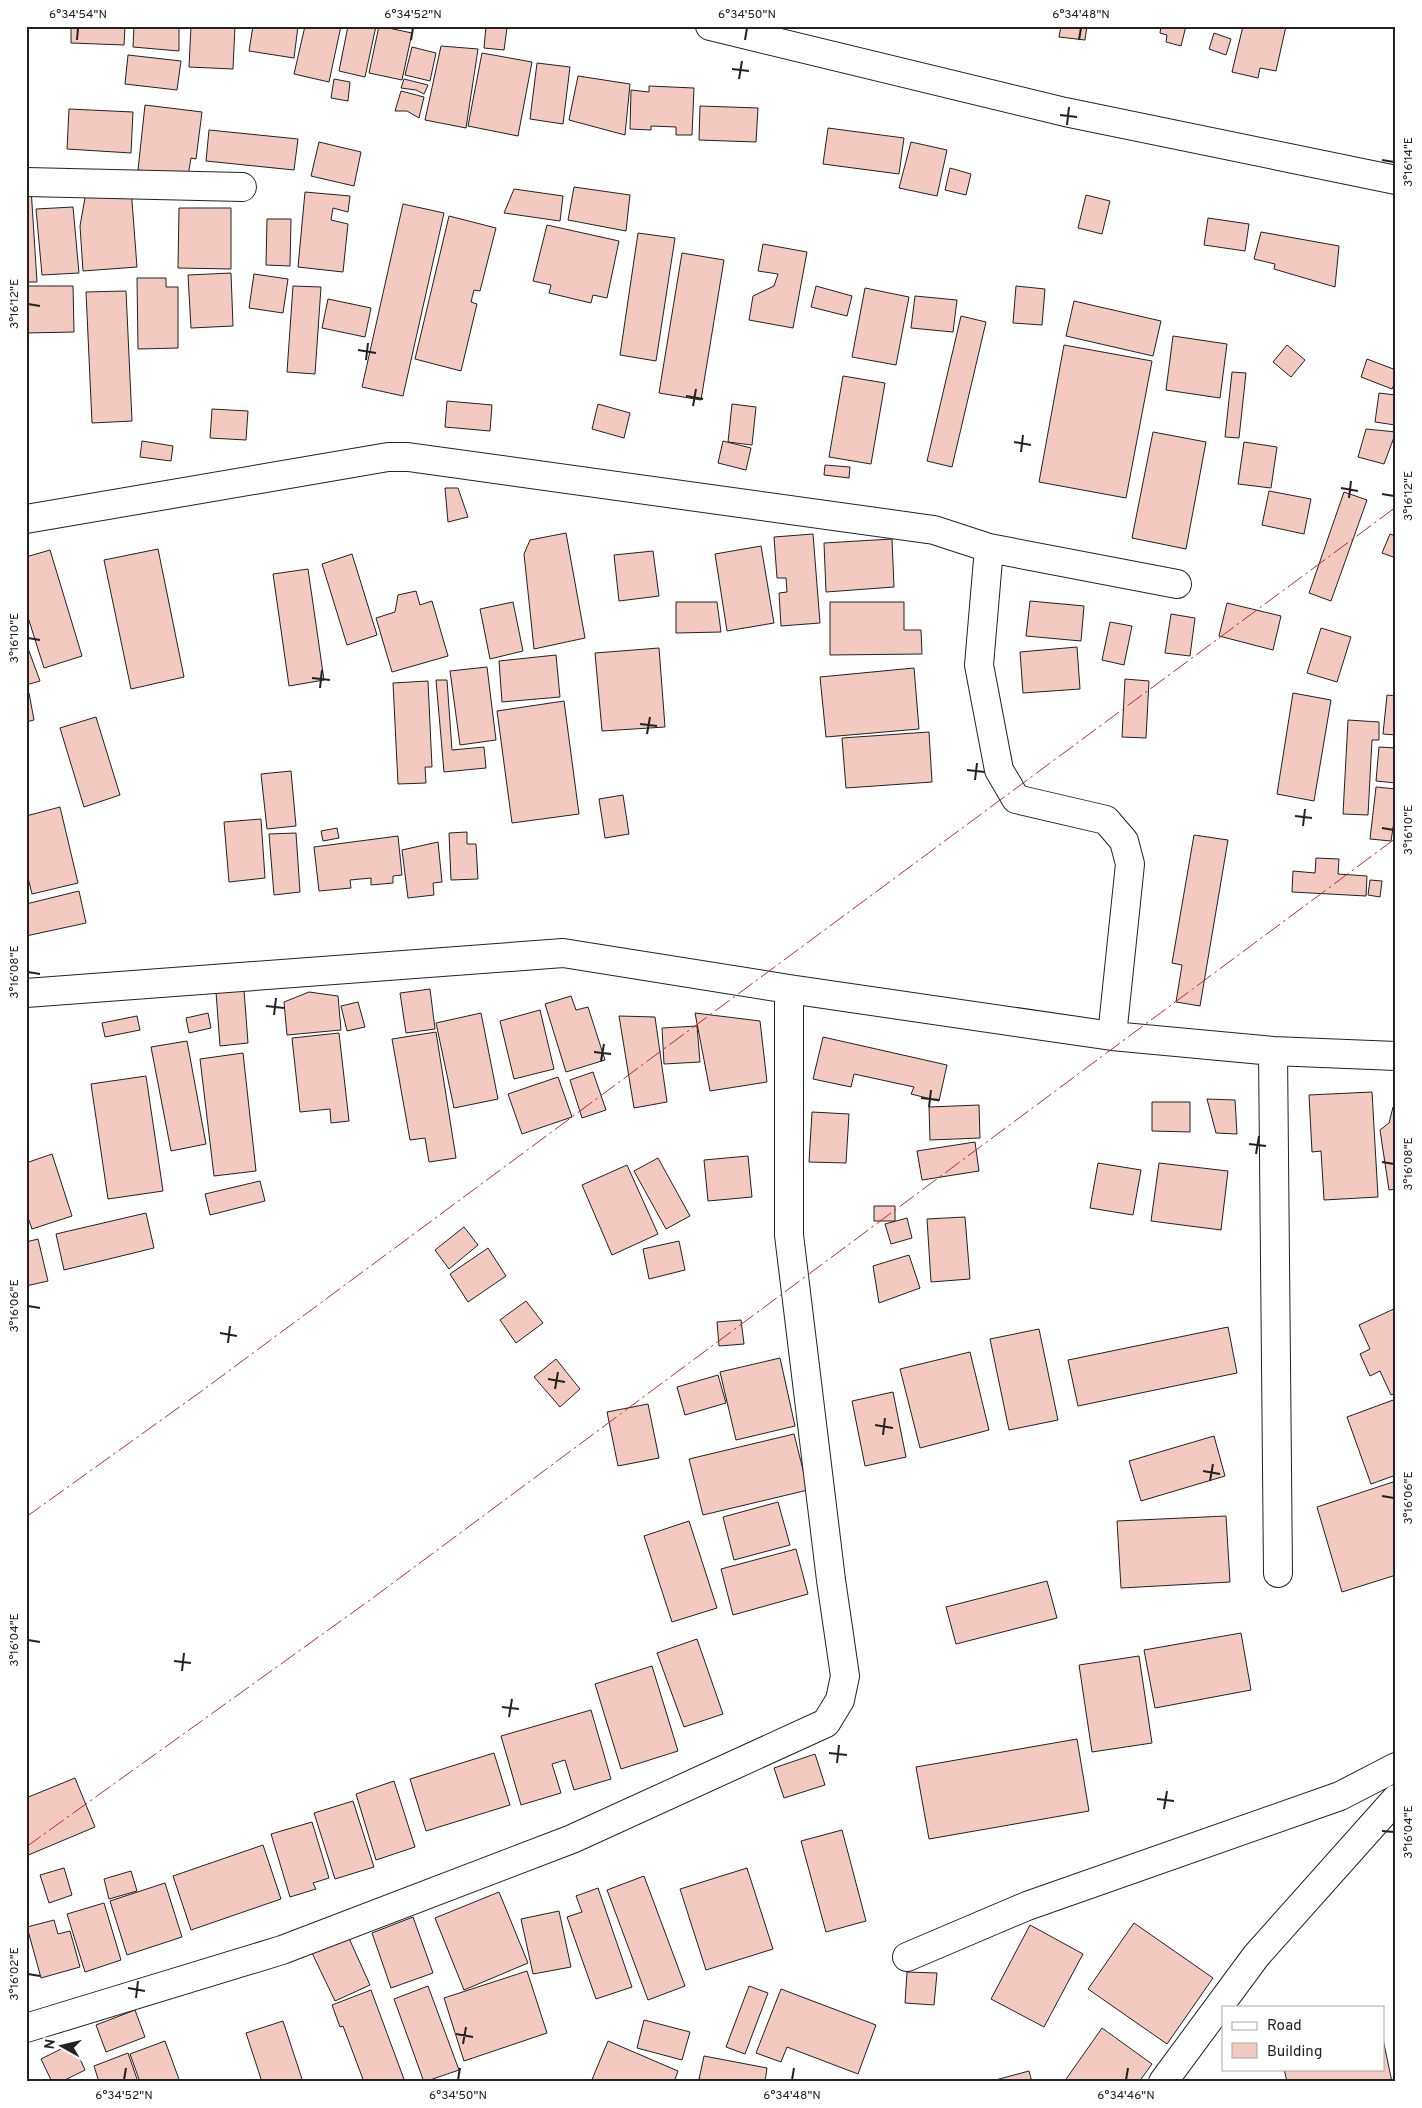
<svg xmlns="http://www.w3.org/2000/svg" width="1422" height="2108" viewBox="0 0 1422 2108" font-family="Overpass,sans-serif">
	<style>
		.building { fill: #f3c9c0; stroke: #222 }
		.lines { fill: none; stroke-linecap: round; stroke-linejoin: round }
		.street-casing { stroke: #222; stroke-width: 30 }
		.street { stroke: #fff; stroke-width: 28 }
		.power { stroke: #c62828; stroke-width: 1; stroke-dasharray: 18 4 2.5 4; stroke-linecap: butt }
		.ticks { fill: none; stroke: #222; stroke-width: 2 }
		.neatline { fill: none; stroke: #222; stroke-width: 2 }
		.ticks-label { font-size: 12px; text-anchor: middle; fill: #222 }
	</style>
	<rect width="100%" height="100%" fill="#fff"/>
	<path class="building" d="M71,26H125L124,45L71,43Z
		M134,26H179V51L133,47Z
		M191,26H235L233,69L189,67Z
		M253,26H298L294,58L249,51Z
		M305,26H341L329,82L294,74Z
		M348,26H376L365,77L339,71Z
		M379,26L412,33L402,80L369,73Z
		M486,26L507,28L504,50L484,48Z
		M1061,26H1087L1085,40L1059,37Z
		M1161,26H1186L1181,46L1166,42L1167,35L1160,33Z
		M1243,26H1286L1276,71L1260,68L1258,78L1232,72Z
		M1214,33L1231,39L1226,55L1209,49Z
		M441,46L478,49L466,128L425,120Z
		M412,47L436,53L430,81L405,75Z
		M482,53L532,62L518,136L468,126Z
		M128,55L181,61L177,90L125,84Z
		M537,63L570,67L563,124L530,119Z
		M578,76L630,84L625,135L569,120Z
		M334,79L350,82L348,101L331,98Z
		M404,79L428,85L424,94L416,90L401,88Z
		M649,86L694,88L692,135H676V127L651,126V130L630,129L631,90L649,92Z
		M401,91L424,97L419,118L407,111H395Z
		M145,105L202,112L196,159L191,158L188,176L138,170Z
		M700,106L758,108L756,142L699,140Z
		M69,109L133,112L131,153L67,149Z
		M828,128L904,138L899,174L823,164Z
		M209,130L298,139L294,170L206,161Z
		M319,142L361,152L354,186L311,176Z
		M911,142L947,150L937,196L899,188Z
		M950,168L971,174L966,195L945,190Z
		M574,187L630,195L626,231L568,220Z
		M26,188H31L37,282H26Z
		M131,188L137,267L83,271L80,226L86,192Z
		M514,189L563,196L560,221L504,213Z
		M305,192L350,196L348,212L333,208L331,220L348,224L343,272L298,267Z
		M1086,195L1110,201L1102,234L1078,228Z
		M403,204L444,213L403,396L362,387Z
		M73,207L79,273L42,275L36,209Z
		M179,208H231V269L178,268Z
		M449,216L496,228L480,291L474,290L471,302L477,304L461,371L415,359Z
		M1208,218L1249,224L1245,251L1204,245Z
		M267,219H291L290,266L266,265Z
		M547,225L619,241L607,298L593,295L591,303L549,293L551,285L533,281Z
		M1261,232L1339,246L1335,287L1274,269L1275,264L1254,259Z
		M638,233L675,238L656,361L620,355Z
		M763,244L807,252L793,328L749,320L753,296L774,286L778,274L758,271Z
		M682,253L724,260L701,400L659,393Z
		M231,273L233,326L191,328L188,275Z
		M254,274L288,279L283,313L249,308Z
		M137,278H166V287H178V348L138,349Z
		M26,286H73L74,332L26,333Z
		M293,286L321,287L315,374L287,372Z
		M816,286L852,296L847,316L811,307Z
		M1016,286L1045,289L1042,325L1013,323Z
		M865,288L909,297L896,365L852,357Z
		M126,291L132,421L92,423L86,292Z
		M915,296L957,300L953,332L911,328Z
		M328,299L371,308L365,337L322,328Z
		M1074,301L1161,321L1153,356L1066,336Z
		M961,316L986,322L952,467L927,461Z
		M1173,336L1227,344L1220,398L1166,390Z
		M1064,345L1152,361L1126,498L1039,482Z
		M1287,345L1305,360L1291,377L1273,362Z
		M1367,359L1396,370V380L1392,389L1361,377Z
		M1232,372L1246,373L1239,438L1225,437Z
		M843,376L885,383L871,464L829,457Z
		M1379,393L1396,395L1395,425L1375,422Z
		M447,401L492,405L490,431L445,427Z
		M598,404L630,413L624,438L592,429Z
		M732,404L756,407L752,445L728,442Z
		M212,409L248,411L246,440L210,438Z
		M1366,429L1396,432L1384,464L1358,457Z
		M1153,432L1206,442L1186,549L1132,538Z
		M142,441L173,446L171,461L140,457Z
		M723,441L751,448L746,470L718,463Z
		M1244,442L1277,447L1271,488L1238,484Z
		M825,465L850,467L849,478L824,475Z
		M445,488H458L468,517L448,522Z
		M1269,491L1311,499L1304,534L1262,525Z
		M1344,492L1367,500L1331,601L1309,593Z
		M566,533L585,638L534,649L524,554L530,540Z
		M813,534L820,623L781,626L779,593L787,592L786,578H777L774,537Z
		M1390,534L1396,536V558L1382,553Z
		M892,539L894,587L826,592L824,543Z
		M761,546L774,623L727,631L715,554Z
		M158,549L184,677L131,689L104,560Z
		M50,550L82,656L44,668L26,611V557Z
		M653,551L659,596L619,601L614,555Z
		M352,554L377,635L347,645L322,564Z
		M308,569L324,680L289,686L273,574Z
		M416,591L420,605L432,601L448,656L392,672L376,618L395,612L398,595Z
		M1030,601L1084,606L1081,641L1026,636Z
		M513,602L523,651L490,659L480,609Z
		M676,602H717L721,632L676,633Z
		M830,602H904V630H921L922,654L830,655Z
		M1227,603L1281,616L1273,650L1219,636Z
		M1171,614L1195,618L1190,656L1165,653Z
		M1110,622L1132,626L1124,665L1102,660Z
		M1321,628L1351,637L1337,682L1307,673Z
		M26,643L40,681L26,685Z
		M1077,647L1080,689L1023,693L1020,652Z
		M659,648L665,727L602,731L595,653Z
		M556,655L560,697L502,702L499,661Z
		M487,667L496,740L460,745L450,671Z
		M914,668L919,729L826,737L820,677Z
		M1125,679L1149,681L1146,738L1122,737Z
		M436,680H447L452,750L484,747L486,768L444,772Z
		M428,681L432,767H425L426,783L398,784L393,683Z
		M29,693L34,720L26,722V694Z
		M1293,693L1331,700L1314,801L1277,794Z
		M1387,695L1396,696V735L1383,734Z
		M564,701L579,814L512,823L497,711Z
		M96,717L120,795L84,807L60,728Z
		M1348,720L1379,722V740H1372L1368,815L1343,814Z
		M929,732L932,782L846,788L842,738Z
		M1379,747L1396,748V783L1376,781Z
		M291,771L296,826L267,829L261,774Z
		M1376,787L1396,789V808L1391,841L1370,839Z
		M623,795L629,834L605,838L599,799Z
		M60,807L78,883L32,894L26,870V816Z
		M261,819L265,878L229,882L224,822Z
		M337,828L339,838L323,841L321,831Z
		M467,832V844H476L478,879L451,880L449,833Z
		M296,833L300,892L274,895L269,834Z
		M1194,835L1228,840L1200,1006L1176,1002L1182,965L1172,963Z
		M398,836L402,875L393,876V883L371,885V878L350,880L351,888L319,891L314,847Z
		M438,842L442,882L433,883L434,895L408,898L402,850Z
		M1316,858L1339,859L1338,874L1367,876L1366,896L1292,892L1293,871L1315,873Z
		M1370,880L1382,881L1380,897L1368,895Z
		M79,891L86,923L26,936V904Z
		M430,989L435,1029L406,1033L400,993Z
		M244,990L248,1043L220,1046L216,992Z
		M309,992L338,996L341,1030L287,1035L284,1002Z
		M571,996L576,1010L588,1007L605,1060L566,1072L545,1004Z
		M358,1002L365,1027L347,1031L341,1006Z
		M540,1010L554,1069L514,1079L500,1021Z
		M208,1013L211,1028L189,1033L186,1018Z
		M481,1013L498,1099L454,1108L436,1023Z
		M695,1013L760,1021L767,1082L710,1091Z
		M137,1016L140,1030L105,1037L102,1023Z
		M619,1016L655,1017L667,1102L634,1108Z
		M697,1026L700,1062L664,1064L662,1028Z
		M436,1032L456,1158L429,1162L425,1138L410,1140L392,1039Z
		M339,1033L349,1121L331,1123L330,1109L300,1112L292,1038Z
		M823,1037L947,1065L939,1101L911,1094L914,1087L854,1074L851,1087L813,1079Z
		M187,1041L206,1144L171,1151L151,1047Z
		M243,1053L256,1171L214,1176L200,1059Z
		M593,1072L606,1110L582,1118L570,1080Z
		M146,1076L163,1191L108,1199L91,1084Z
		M558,1077L572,1117L522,1134L508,1094Z
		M1372,1092L1378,1197L1324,1200L1321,1151L1312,1152L1309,1095Z
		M1207,1099L1235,1100L1237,1134L1216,1133Z
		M1152,1102H1190V1132L1152,1131Z
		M979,1105L980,1138L930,1140L929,1107Z
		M1393,1107H1396V1189L1389,1190L1380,1130L1389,1123Z
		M812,1112L849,1114L846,1163L809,1162Z
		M975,1142L979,1171L922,1180L917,1151Z
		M52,1154L72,1216L32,1229L26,1212V1163Z
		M748,1156L752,1197L708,1201L704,1160Z
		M658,1158L690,1216L666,1229L634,1171Z
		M1098,1163L1141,1170L1133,1215L1090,1208Z
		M1159,1163L1228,1171L1221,1230L1151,1221Z
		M627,1165L658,1234L612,1255L582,1185Z
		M260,1181L265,1201L210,1215L205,1194Z
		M874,1206H895V1221H874Z
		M146,1213L154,1248L64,1270L56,1234Z
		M965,1217L970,1279L931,1282L927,1219Z
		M907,1218L912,1238L891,1244L885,1224Z
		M464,1227L478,1245L449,1269L435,1250Z
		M38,1239L48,1281L26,1286V1242Z
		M679,1241L685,1270L649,1279L643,1249Z
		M488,1248L506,1276L468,1302L450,1274Z
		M909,1255L920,1288L879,1303L873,1266Z
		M526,1301L543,1323L516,1343L500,1320Z
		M1396,1308V1393L1391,1395L1380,1371L1370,1376L1360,1354L1370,1349L1359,1325Z
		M741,1320L744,1344L719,1346L717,1322Z
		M1228,1327L1237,1373L1078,1406L1068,1360Z
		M1039,1329L1058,1420L1009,1430L990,1339Z
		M970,1352L989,1430L920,1448L900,1369Z
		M780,1358L795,1426L736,1440L720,1372Z
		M556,1359L580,1389L560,1407L534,1377Z
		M718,1375L726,1403L685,1415L677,1387Z
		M893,1392L906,1457L865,1466L852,1401Z
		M1396,1399V1475L1371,1484L1347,1417Z
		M648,1404L659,1458L618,1466L607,1412Z
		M794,1434L808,1490L703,1515L689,1459Z
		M1214,1436L1225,1476L1141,1501L1129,1461Z
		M1396,1481V1575L1342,1592L1317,1507Z
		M778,1502L790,1545L734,1560L723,1517Z
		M1226,1516L1230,1582L1121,1588L1117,1521Z
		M689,1521L717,1608L672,1622L644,1536Z
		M796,1549L808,1594L733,1615L721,1569Z
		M1047,1581L1057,1618L956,1644L946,1607Z
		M1241,1633L1251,1690L1155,1708L1144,1650Z
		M697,1639L723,1714L684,1727L657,1653Z
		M1139,1656L1152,1743L1092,1752L1079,1665Z
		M652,1666L678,1751L621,1769L595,1684Z
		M591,1710L611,1779L574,1790L565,1760L552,1764L561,1793L521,1805L501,1736Z
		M1077,1739L1089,1811L929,1839L916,1767Z
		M494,1753L510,1805L426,1831L410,1779Z
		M815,1754L825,1785L784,1798L774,1768Z
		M75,1778L95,1827L26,1856V1798Z
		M394,1781L415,1847L376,1860L356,1794Z
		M353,1801L374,1867L335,1879L314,1813Z
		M312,1822L329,1878L313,1883L316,1889L290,1897L271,1834Z
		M842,1830L866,1921L826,1932L801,1841Z
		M263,1845L281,1899L191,1930L173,1876Z
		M64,1868L72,1895L49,1903L40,1875Z
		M747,1868L773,1949L706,1970L680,1889Z
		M131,1871L137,1891L109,1899L104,1879Z
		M644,1876L685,1986L648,2000L607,1890Z
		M165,1883L182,1937L127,1955L110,1901Z
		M598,1888L632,1987L596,1999L567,1917L582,1912L576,1896Z
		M499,1892L528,1963L464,1990L435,1918Z
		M104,1903L121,1960L85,1972L67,1914Z
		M559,1911L571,1967L533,1974L521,1919Z
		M413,1917L433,1973L391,1988L372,1933Z
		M54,1920L58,1934L70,1931L80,1967L41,1978L27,1927Z
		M1134,1923L1213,1978L1167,2044L1088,1989Z
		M1030,1925L1083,1954L1044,2027L991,1999Z
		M348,1936L370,1985L335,2001L312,1953Z
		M527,1971L547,2033L464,2061L444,1998Z
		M907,1972L937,1973L934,2005L905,2003Z
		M428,1986L459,2070L424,2082L394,1999Z
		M749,1986L768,1993L745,2054L726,2047Z
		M781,1989L876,2025L858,2074L787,2047L781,2062L756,2053Z
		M371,1990L405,2082H364L343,2026L340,2027L332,2005Z
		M135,2010L145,2037L106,2052L96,2025Z
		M644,2020L690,2032L682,2060L637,2048Z
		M283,2021L303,2082H262L246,2033Z
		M1102,2028L1152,2064L1139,2082H1064Z
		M1383,2039L1392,2082H1287L1284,2069H1383Z
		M165,2041L180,2082H140L130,2054Z
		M608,2041L678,2071L674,2082H591Z
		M73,2043L85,2070L61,2082H52L41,2059Z
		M128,2053L138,2082H99L94,2066Z
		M704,2056L767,2068L765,2082H714L699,2079Z
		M1029,2071L1032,2082H988Z"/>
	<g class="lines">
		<defs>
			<path id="street" d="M710,26L1065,112L1396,180
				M26,182L242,187
				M26,519L388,457H408L934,530L989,548L979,665L999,770L1016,799L1106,820L1124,841L1130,864L1112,1036
				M989,548L1177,584
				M26,993L563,953L789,989L1112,1036L1273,1051L1396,1056
				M1273,1051L1278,1573
				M907,1957L1027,1906L1340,1796L1396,1767
				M26,2028L282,1950L572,1839L826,1723L840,1700L845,1676L831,1580L789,1235V989
				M1163,2082L1256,1956L1396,1799"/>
		</defs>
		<use href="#street" class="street-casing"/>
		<use href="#street" class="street"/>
		<path class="power" d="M26,1517L199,1393L1396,507
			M26,1847L370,1600L1396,838"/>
	</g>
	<path class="ticks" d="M77,40L78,28M411,40L413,28M745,40L747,28M1079,40L1081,28M732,69L749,71M739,79L742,61M1060,115L1077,117M1067,125L1069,107M1382,160L1394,162M28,304L40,306M358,350L376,353M366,360L368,343M686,396L703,399M693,406L696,389M1014,442L1031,445M1021,452L1023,435M1341,488L1358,491M1382,494L1394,496M1349,498L1351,481M28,638L40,640M312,678L330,680M320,688L322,670M640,724L657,726M647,734L650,717M967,770L985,772M975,780L977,763M1295,816L1312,818M1303,826L1305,809M1382,828L1394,830M28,972L40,974M266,1006L284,1008M274,1015L276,998M594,1052L611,1054M601,1061L604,1044M921,1098L939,1100M929,1107L931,1090M1249,1144L1266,1146M1256,1154L1259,1136M1382,1162L1394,1164M28,1306L40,1308M220,1333L237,1336M228,1343L230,1326M548,1379L565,1382M555,1389L558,1372M875,1425L893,1428M883,1435L885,1418M1203,1471L1220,1474M1210,1481L1213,1464M1382,1496L1394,1498M28,1640L40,1642M174,1661L191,1663M182,1671L184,1653M502,1707L519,1709M509,1717L512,1699M829,1753L847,1755M837,1763L839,1745M1157,1799L1174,1801M1164,1809L1167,1791M1382,1831L1394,1832M28,1974L40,1976M128,1988L145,1991M136,1998L138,1981M456,2034L473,2037M463,2044L466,2027M124,2080L126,2068M458,2080L460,2068M792,2080L794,2068M1126,2080L1128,2068"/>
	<rect width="1422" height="2108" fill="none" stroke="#ffffff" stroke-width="55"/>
	<rect x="1222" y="2006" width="162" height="65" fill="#ffffff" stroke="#a7a7a7"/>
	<rect x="1232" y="2022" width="25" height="8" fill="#ffffff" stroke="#a7a7a7"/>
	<text x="1267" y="2030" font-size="15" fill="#222222">Road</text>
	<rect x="1232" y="2043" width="25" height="15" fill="#f3c9c0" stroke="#a7a7a7"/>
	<text x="1267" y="2056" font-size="15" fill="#222222">Building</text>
	<g transform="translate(62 2046) rotate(278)" stroke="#ffffff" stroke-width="4" paint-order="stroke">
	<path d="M0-4L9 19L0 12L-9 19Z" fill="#222222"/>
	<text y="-8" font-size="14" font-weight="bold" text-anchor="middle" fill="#222222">N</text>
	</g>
	<rect x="28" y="28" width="1366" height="2052" class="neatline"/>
	<g class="ticks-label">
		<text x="78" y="18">6°34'54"N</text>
		<text x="413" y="18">6°34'52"N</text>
		<text x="747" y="18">6°34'50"N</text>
		<text x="1081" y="18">6°34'48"N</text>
		<text transform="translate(1408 162) rotate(-90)" y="4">3°16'14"E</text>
		<text transform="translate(14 304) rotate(-90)" y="4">3°16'12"E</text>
		<text transform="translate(1408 496) rotate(-90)" y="4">3°16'12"E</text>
		<text transform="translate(14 638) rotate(-90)" y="4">3°16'10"E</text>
		<text transform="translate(1408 830) rotate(-90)" y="4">3°16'10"E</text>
		<text transform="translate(14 972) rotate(-90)" y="4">3°16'08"E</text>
		<text transform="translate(1408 1164) rotate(-90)" y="4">3°16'08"E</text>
		<text transform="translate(14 1306) rotate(-90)" y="4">3°16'06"E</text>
		<text transform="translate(1408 1498) rotate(-90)" y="4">3°16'06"E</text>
		<text transform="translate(14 1640) rotate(-90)" y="4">3°16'04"E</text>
		<text transform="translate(1408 1832) rotate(-90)" y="4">3°16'04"E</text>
		<text transform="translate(14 1974) rotate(-90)" y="4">3°16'02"E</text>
		<text x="124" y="2099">6°34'52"N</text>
		<text x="458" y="2099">6°34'50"N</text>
		<text x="792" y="2099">6°34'48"N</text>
		<text x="1126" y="2099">6°34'46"N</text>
	</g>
</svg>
